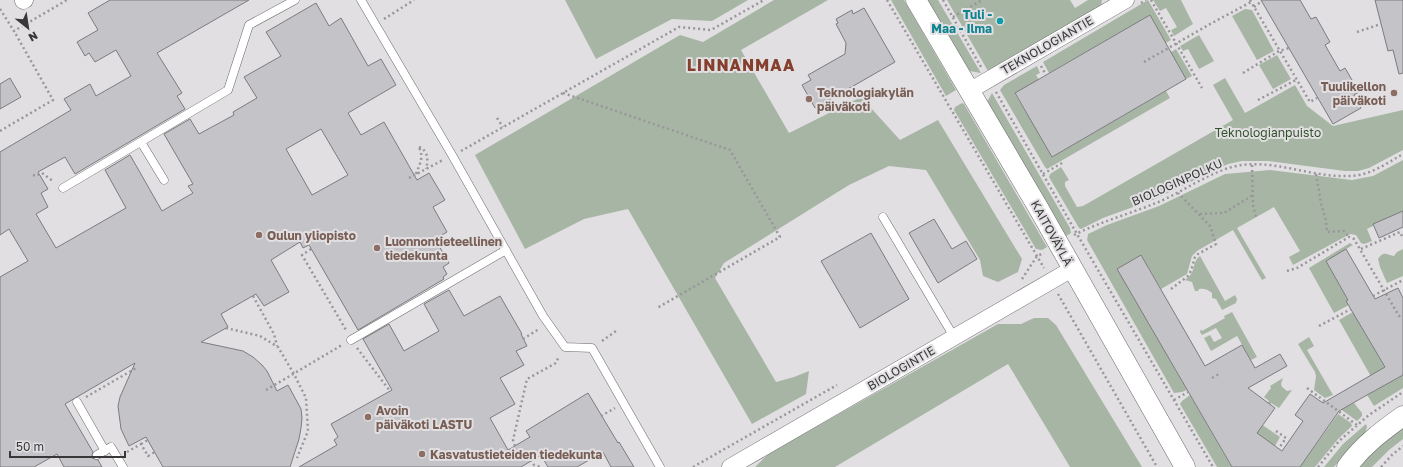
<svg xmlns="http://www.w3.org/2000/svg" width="1403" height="467" viewBox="0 0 1403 467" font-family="'Golos Text',sans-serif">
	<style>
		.green { fill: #a7b6a4 }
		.building { fill: #c4c3c7; stroke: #7c7b7f; fill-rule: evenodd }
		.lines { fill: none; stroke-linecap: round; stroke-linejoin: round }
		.service-casing { stroke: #6b696c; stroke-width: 9 }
		.minor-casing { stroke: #6b696c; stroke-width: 17 }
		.tertiary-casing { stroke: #6b696c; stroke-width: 21 }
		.path { stroke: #989699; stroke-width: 2.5; stroke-dasharray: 2 3; stroke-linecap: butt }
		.service { stroke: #fff; stroke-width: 8 }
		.minor { stroke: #fff; stroke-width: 16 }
		.tertiary { stroke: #fff; stroke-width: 20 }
		.culture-dot { fill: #0f9aa8; stroke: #e1dfe2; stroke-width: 1.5 }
		.education-dot { fill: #8d6e63; stroke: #e1dfe2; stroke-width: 1.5 }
		.labels { text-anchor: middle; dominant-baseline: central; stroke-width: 4; stroke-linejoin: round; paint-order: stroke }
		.culture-label { font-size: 12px; font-weight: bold; fill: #0d838f; stroke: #e1dfe2; text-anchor: end }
		.street-label { font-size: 12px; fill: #393839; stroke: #e1dfe2 }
		.education-label { font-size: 12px; font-weight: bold; fill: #785e54; stroke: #e1dfe2; text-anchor: start }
		.park-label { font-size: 12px; fill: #30522a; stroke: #e1dfe2 }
		.district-label { font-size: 16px; font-weight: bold; letter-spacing: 1px; fill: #843f2d; stroke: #e1dfe2 }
	</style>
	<rect width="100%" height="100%" fill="#e1dfe2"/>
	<path class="green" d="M565,0H748L712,21L672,19L596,59Z
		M774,0H828L741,50L789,133L861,97L900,140L938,120L1022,259L1018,272L998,282L983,276L980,260L926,170L889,166L849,185L724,263L715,278L776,382L794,377L809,371L806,394L752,424L628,209L584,219L525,249L475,155L680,35L703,42Z
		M891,0H904L956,90L946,96Z
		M925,0H938L981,73L969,71Z
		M947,0H1070L1075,8L1088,0H1102L1101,6L988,71Z
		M1148,0L1171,40L1142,57L1140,54L1164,40L1150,15L1049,73L1043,62Z
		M1153,0H1181L1193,24L1174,36L1171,30L1177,27L1166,8L1160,11Z
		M1245,9L1252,10L1274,51L1257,60L1232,16Z
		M1199,35L1214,61L1199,69L1188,49L1183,51L1180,46Z
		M1176,49L1192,76L1186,79L1173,56L1147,66Z
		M1277,55L1291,79L1273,89L1259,65Z
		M1037,66L1040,73L1036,75L1039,80L1015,94L1030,119L1041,112L1038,133L1052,157L1166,91L1170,98L1047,169L1045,167L1000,90L1004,85Z
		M1225,78L1245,113L1295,85L1307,106L1333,126L1403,110V150L1369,168L1358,171H1345L1269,161H1242L1228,164L1155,199L1103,218L1081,229L1079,228L1049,177L1050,174L1061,167L1069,180L1065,182V186L1077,207L1083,206L1233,120L1213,85Z
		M992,93L1070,228L1071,233L1063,238L987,102Z
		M962,103L964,104L1047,247L1042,250L1036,249L954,110L955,107Z
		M1403,160V211L1367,229L1372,241L1364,244L1361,243L1356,235L1350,234L1293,265L1289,257L1300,251L1274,207L1237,228L1266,278L1262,280L1233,230L1197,251L1192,256L1187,274L1161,289L1141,255L1118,269L1187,390L1182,392L1174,393L1087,240L1088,234L1107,225L1159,206L1225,174L1270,170L1352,180L1373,176Z
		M1350,243L1353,245L1326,261L1348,300L1346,301L1349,305L1334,313L1309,268Z
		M1403,249V276L1387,283L1380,267L1378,259C1384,250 1387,255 1394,256L1397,252Z
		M1200,256L1225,301L1235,295L1237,299L1236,303L1222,310L1216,299L1212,298V293C1208,289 1203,288 1199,289L1198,291H1195L1192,282L1185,280C1198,271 1190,264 1200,256Z
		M1232,312L1257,357L1251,360L1237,336L1211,351L1204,338L1210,335L1214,342L1222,338L1216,328L1202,335L1200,332L1201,329L1202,331L1225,318L1224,316Z
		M1353,312L1393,381L1403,375V388L1374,406L1367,395L1378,389L1339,320Z
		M1034,318H1048L1056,325L1142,467H1070L1008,364L835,467H755L768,454L998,324H1021Z
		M1309,337L1314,346L1307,350L1333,395L1325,398L1314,390L1316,376L1315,372L1298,344Z
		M1283,378L1281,384L1282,387L1287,391L1292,390L1279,408L1271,403L1270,405L1267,403L1269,401L1264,397L1271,388L1270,386Z
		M1190,395L1231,466L1233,467H1217L1180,404L1182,401Z
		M1336,399L1342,409L1354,403L1362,413V416L1357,421L1332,403Z
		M1338,414L1351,423L1352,426L1338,439L1315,467H1300Z
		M1261,424L1280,437L1275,446L1255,432Z
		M1366,424L1367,427L1364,436L1349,449L1334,467H1324L1343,444Z
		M1403,426V439L1389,450L1372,467H1357L1365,458Z"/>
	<path class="building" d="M110,0H249L157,53L182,93L177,96L185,109L75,174L65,157L38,172L48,189L41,193L48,207L36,214L56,248L126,208L105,170L130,155L162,211L193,193L188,186L193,184L164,134L190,119L199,134L234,115L233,112L257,98L244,77L281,56L266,32L316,3L329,26L341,18L368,66L381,59L396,85L348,113L361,135L384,122L417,180L429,173L445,200L433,207L447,232L435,239L449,263L443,267L447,274L443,277L444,279L358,330L309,245L303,248L300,242L271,260L289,292L264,306L256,294L221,314L228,327L201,342L243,351L253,357L262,365L267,371L277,391L288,385L301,409L302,418L301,428L299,439L290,467H163L146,437L129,446L121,429L118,406L120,397L135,363L65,404L93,452L92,455V458L98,460L102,467H64L57,454L34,467H0V277L28,261L9,229L0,235V152L71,110L64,99L90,84L96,96L131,76L116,50L95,62L89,53L85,56L77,42L98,30L88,13ZM321,129L348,175L312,195L286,149Z
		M1261,0H1300L1311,19L1316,17L1330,42L1325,45L1340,71L1345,68L1359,92L1354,95L1361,108L1333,124Z
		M1375,0H1403V73L1399,74L1393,50L1388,51Z
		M864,8L895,62L815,108L802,85L811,80L808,75L845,54L846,43L836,24L838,23L836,19L852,10L853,14Z
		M1150,15L1186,79L1052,157L1015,93Z
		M10,78L21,97L0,109V84Z
		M1403,211V227L1379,238L1373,224Z
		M934,219L952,249L966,241L977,259L938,283L909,233Z
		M871,233L909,299L860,328L821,261Z
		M1346,249L1375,299L1398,288L1403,298V375L1367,395L1339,411L1300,467H1232L1117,269L1141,255L1205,366L1242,345L1255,368L1280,354L1287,366L1248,388L1275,408L1257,433L1282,451L1303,421L1295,415L1310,394L1323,403L1385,367L1346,301L1348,300L1326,261Z
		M449,290L464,316L500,296L522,334H521L527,346L516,351L524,365L500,378L515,404L490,418L508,450L530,437L526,431L588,393L618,443L619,442L634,467H611L603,452L577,467H548L541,455L521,467H299L337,445L334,440L338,437L331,424L392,390L363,339L389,324L404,351L439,331L424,304Z"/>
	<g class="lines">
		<defs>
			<path id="service" d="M361,0L452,155L543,316L565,347L592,348L660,467
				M141,142L164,180
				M63,188L228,90L249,25L295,0
				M883,217L954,337
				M351,340L506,250
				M77,402L105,451
				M97,455L111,447L123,467"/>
			<path id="minor" d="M23,1L25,0
				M969,91L1126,0
				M730,467L1072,269"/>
			<path id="tertiary" d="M916,0L1039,209L1185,467
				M1347,467C1362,446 1382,431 1403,416"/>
		</defs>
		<use href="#service" class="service-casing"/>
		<use href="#minor" class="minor-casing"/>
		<use href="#tertiary" class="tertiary-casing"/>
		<path class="path" d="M887,0L1044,268
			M943,0L981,67
			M1151,0L1202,88
			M1250,0L1310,102L1317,98
			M1141,3L1146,0
			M1254,7L1262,1
			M0,9L14,31L67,0
			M953,17L982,0
			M384,19L414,0
			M1357,32L1381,24
			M1144,62L1212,23L1251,2
			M1041,66L1046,75
			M1243,73L1279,51L1289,48
			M996,92L1077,234L1213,467
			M563,93L730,150L780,237L657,308
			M1258,100L1296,80
			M497,118L503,127
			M0,131L53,100L14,31
			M419,147C429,151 428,161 426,169
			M461,151L679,27L711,30L764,0
			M1252,165L1253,205L1256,217
			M416,174C420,163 424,158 419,147
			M1043,174L1062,163
			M1316,174L1321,203L1326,221L1327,232L1344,231L1349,237
			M33,175L36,176L42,173L54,182
			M409,178L443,160
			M1200,214L1224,213L1253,195
			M1074,235C1100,222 1129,214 1156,203C1184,192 1212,169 1242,165C1281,160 1319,181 1359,175C1375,172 1389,162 1403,154
			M311,249L302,255L346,330
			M1361,249L1400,232L1403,238
			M1287,271L1297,268L1349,237L1354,239L1399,316L1403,314
			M1022,279L1037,256L1044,253
			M1171,289L1188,276L1191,271L1195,257L1198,254L1216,244L1210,226L1178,193
			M1058,294L1157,467
			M253,296L274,334L277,346
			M1373,296L1403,280
			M1319,326L1351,309
			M226,328L260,336L278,347L294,374L306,398L308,431L297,458
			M523,339L539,329
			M602,341L616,331
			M357,348L390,391
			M1212,378L1219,374
			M1307,388L1357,425
			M266,390L342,345
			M86,397L138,367
			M1174,400L1188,392
			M601,416L615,408
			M1276,431L1286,438L1279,448
			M141,444L148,440
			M515,446L513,440L527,379L556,363L559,356
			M127,452L141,444L148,456L155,452
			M533,457L530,458L534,465L541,467
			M693,467L837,385
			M1318,467L1339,441L1369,415L1403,392
			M1381,467L1392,455L1403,446"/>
		<use href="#service" class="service"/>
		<use href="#minor" class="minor"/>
		<use href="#tertiary" class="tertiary"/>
	</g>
	<circle class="culture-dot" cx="1000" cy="21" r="4"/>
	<g class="education-dot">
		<circle cx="1394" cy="93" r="4"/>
		<circle cx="809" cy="99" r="4"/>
		<circle cx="259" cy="235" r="4"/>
		<circle cx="377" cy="248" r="4"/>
		<circle cx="368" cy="417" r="4"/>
		<circle cx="422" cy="454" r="4"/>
	</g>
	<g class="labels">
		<g class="culture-label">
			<text x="992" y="14">Tuli -<tspan x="992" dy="14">Maa - Ilma</tspan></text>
		</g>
		<g class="street-label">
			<text transform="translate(1047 45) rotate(-30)">TEKNOLOGIANTIE</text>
			<text transform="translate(1177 182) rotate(-24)">BIOLOGINPOLKU</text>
			<text transform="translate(1052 233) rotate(61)">KAITOVÄYLÄ</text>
			<text transform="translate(901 368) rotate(-30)">BIOLOGINTIE</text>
		</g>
		<g class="education-label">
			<text x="1386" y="86" text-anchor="end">Tuulikellon<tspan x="1386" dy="14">päiväkoti</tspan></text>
			<text x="817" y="92">Teknologiakylän<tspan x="817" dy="14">päiväkoti</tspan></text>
			<text x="267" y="235">Oulun yliopisto</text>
			<text x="385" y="241">Luonnontieteellinen<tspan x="385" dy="14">tiedekunta</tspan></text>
			<text x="376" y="410">Avoin<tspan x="376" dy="14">päiväkoti LASTU</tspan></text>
			<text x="430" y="454">Kasvatustieteiden tiedekunta</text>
		</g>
		<g class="park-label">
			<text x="1268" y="132">Teknologianpuisto</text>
		</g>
		<g class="district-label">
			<text x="741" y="65">LINNANMAA</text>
		</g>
	</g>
	<g transform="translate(28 28) rotate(150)" stroke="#e1dfe2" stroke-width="3" paint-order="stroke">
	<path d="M0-3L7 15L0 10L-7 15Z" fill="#393839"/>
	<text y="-6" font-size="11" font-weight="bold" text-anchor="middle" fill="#393839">N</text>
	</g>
	<path d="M10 451v6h115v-6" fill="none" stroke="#393839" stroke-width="2"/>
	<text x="16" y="451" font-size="12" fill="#393839" stroke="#e1dfe2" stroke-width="3" paint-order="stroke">50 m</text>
</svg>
